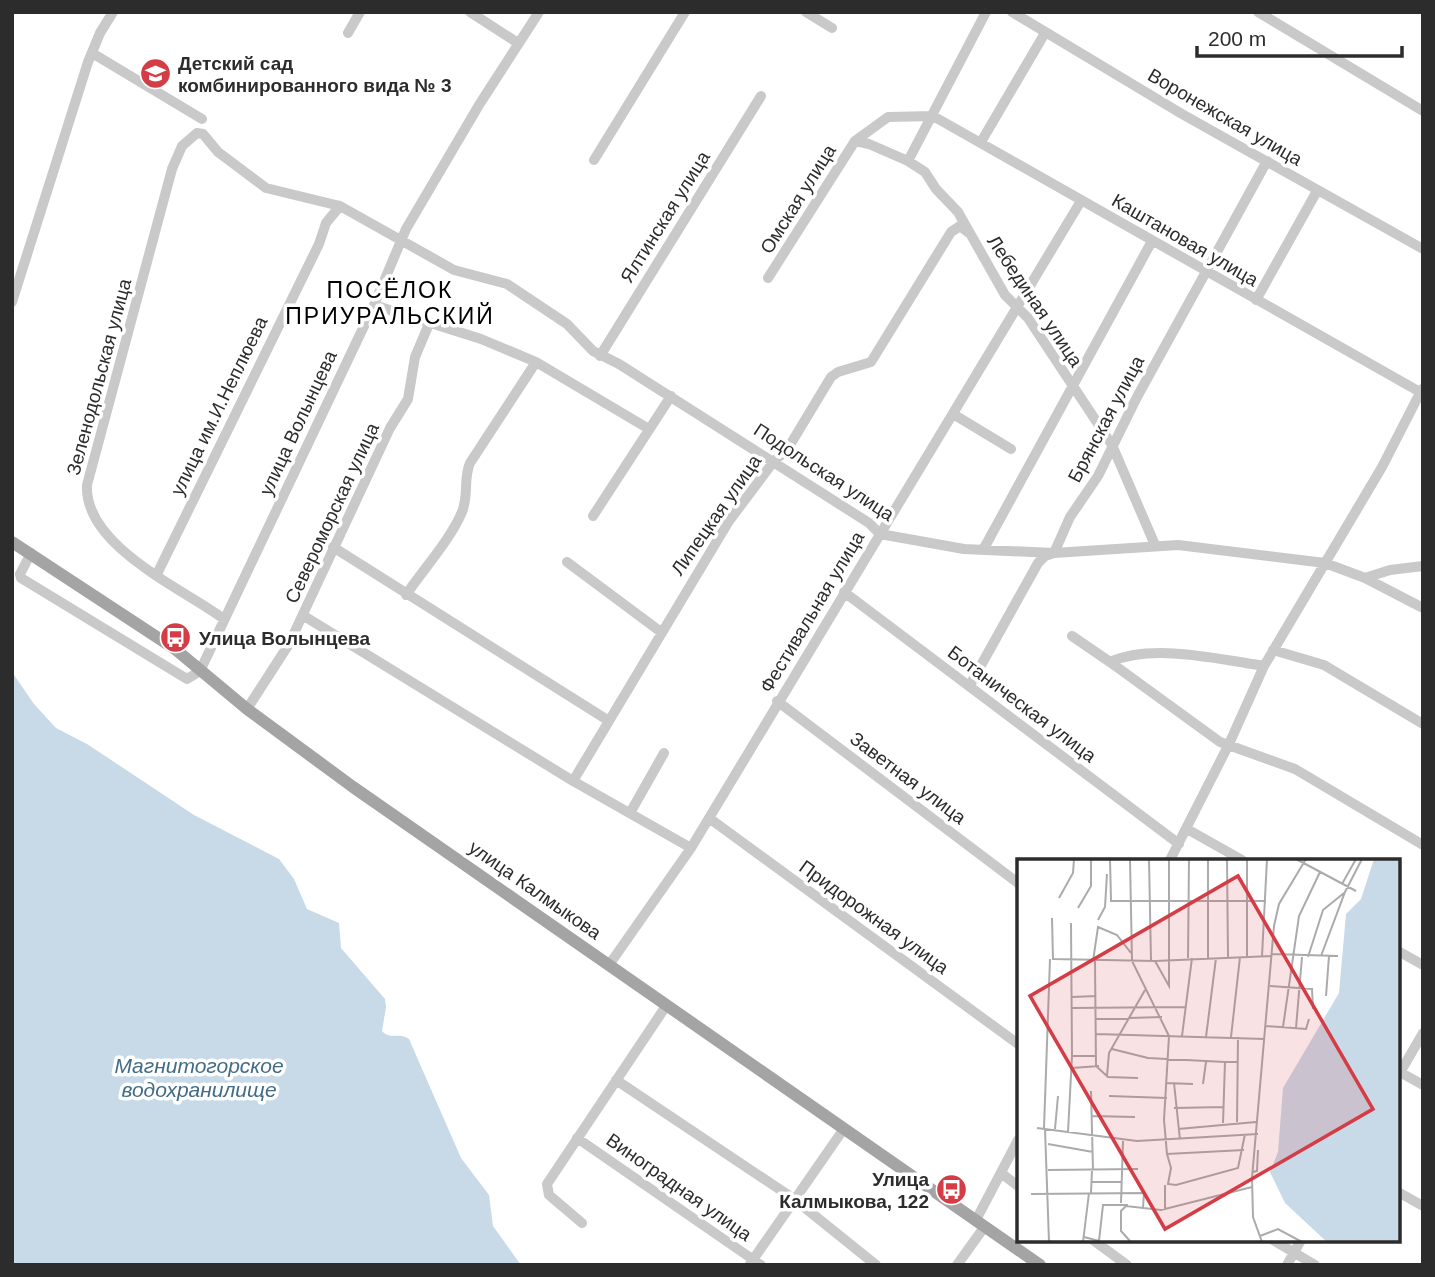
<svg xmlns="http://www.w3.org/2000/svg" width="1435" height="1277" viewBox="0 0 1435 1277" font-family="Helvetica,sans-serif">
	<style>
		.water { fill: #c8dae7 }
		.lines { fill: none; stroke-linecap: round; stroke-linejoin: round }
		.minor { stroke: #c9c9c9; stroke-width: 10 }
		.major { stroke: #a4a4a4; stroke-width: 12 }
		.labels { text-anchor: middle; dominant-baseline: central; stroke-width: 7; stroke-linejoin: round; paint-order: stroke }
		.poi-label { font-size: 19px; font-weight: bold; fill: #2c2c2c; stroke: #fff; text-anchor: start }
		.street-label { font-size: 19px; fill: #2c2c2c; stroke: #fff }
		.water-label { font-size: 21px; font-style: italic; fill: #426b86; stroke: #fff }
		.quarter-label { font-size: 23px; letter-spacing: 2px; fill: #000; stroke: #fff }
		.inset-road { fill: none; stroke: #ababab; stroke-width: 2 }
		.view { fill: #d43c46; fill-opacity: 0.15; stroke: #d43c46; stroke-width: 3.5 }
		.inset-edge { fill: none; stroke: #2c2c2c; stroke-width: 3.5 }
	</style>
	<rect width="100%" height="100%" fill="#fff"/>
	<path class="water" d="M12,672L34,704L56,728L87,744L194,815L279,859L294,879L307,909L339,923L341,948L385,999L386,1007L382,1031C390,1040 400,1032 409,1039L461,1158L489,1195L493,1226L521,1265H12Z"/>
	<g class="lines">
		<path class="minor" d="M470,12L518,43
			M806,12L832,28
			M1012,12L1182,114L1423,249
			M1258,12L1423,111
			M348,33L360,12
			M92,53L202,119
			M855,141L869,144L908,161L925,172L936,189L958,212L1005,295L1028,318L1112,445L1155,545
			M981,142L1045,33
			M594,160L685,12
			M908,161L986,12
			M768,278L855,141L888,117L933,116L1420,392
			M1256,300L1317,191
			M12,302L88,62L100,33L113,12
			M374,305L481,339L536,362L649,429
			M600,356L761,96
			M953,414L1011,449
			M593,516L671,396
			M333,547L609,721L573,781
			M983,550L1152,241
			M31,553L20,574L21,578L187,679L200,671L374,305L406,229L479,105L539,12
			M567,562L661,632
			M157,574L319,244L326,223L340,206L454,270L507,284L567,324L593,351L619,364L869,523L880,534L964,549L1054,553L1178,545L1325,563L1365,578L1423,608
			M1365,578L1390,570L1423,566
			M844,592L1179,844
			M406,595C424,568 449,542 462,512C469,495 463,479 470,463L536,362
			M304,616L573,781L691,848
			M224,619C182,588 84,546 87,485L172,169L182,146L197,133L203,134L218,152L266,188L340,206
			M1072,636L1110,662
			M1273,650L1324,665L1423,724
			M1264,666C1219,659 1152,643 1110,662L1220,742L1295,769L1423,845
			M970,685L1038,563L1045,556L1054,553L1070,517L1098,476L1137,397L1267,161
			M777,701L1018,883
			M247,709L289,644L390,428L408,399L415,357L429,324
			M609,721L729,521L774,461L787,450L831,377L838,372L871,362L951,232L960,226L969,233
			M630,813L664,753
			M709,818L1018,1044
			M1187,829L1242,860
			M1170,860L1229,744L1264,666L1382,467L1422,389
			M1398,951L1423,965
			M609,965L691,848L1081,201
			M1398,1071L1423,1085
			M1398,1076L1423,1033
			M616,1080L794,1199L876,1265
			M577,1138L761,1265
			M1001,1173L1018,1186
			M1398,1192L1423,1206
			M976,1220L1018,1140
			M582,1223L549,1195L547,1184L666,1006
			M1093,1240L1127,1265
			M1273,1240L1315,1265
			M750,1264L843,1130
			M957,1265L985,1226
			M1287,1265L1301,1240"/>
		<path class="major" d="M12,542L175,649L247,709L353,787L1040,1265"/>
	</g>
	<defs>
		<symbol id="school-disc" viewBox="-11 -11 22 22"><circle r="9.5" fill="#d43c46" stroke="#fff"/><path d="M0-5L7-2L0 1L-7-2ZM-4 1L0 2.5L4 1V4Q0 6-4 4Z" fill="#fff"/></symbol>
		<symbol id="bus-disc" viewBox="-11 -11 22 22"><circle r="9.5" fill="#d43c46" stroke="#fff"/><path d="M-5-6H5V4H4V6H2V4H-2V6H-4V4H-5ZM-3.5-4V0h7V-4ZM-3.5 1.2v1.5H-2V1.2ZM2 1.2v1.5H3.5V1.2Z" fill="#fff"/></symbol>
	</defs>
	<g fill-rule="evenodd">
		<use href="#school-disc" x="138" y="56" width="35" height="35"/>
		<use href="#bus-disc" x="158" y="620" width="35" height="35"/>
		<use href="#bus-disc" x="934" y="1172" width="35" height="35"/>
	</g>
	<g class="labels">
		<g class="poi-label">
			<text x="178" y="63">Детский сад<tspan x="178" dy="22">комбинированного вида № 3</tspan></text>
			<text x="199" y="638">Улица Волынцева</text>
			<text x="929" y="1179" text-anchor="end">Улица<tspan x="929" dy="22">Калмыкова, 122</tspan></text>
		</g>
		<g class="street-label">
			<text transform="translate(1225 117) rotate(30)">Воронежская улица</text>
			<text transform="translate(798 199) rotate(-58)">Омская улица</text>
			<text transform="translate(665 217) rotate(-58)">Ялтинская улица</text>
			<text transform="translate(1185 240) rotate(30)">Каштановая улица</text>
			<text transform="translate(1035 301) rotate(56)">Лебединая улица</text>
			<text transform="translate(99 377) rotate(-75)">Зеленодольская улица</text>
			<text transform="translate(219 406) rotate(-64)">улица им.И.Неплюева</text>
			<text transform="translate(1106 419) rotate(-62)">Брянская улица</text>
			<text transform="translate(298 423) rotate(-65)">улица Волынцева</text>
			<text transform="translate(824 472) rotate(33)">Подольская улица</text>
			<text transform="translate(332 513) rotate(-65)">Североморская улица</text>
			<text transform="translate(716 515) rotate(-55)">Липецкая улица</text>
			<text transform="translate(812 612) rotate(-59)">Фестивальная улица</text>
			<text transform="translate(1022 704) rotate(37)">Ботаническая улица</text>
			<text transform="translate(908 778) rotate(37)">Заветная улица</text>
			<text transform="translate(535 890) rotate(35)">улица Калмыкова</text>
			<text transform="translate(874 917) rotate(36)">Придорожная улица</text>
			<text transform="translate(679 1187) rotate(35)">Виноградная улица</text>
		</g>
		<g class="water-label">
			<text x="199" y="1065">Магнитогорское<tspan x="199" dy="24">водохранилище</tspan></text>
		</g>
		<g class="quarter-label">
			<text x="390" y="290">ПОСЁЛОК<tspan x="390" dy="26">ПРИУРАЛЬСКИЙ</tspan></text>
		</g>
	</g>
	<g transform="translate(1017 859)">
		<rect width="383" height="383" fill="#fff"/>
		<path d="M357,0H383V383H310L268,344L253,313L261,293L266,229L322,134L329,55L344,40Z" fill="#c8dae7"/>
		<path class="inset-road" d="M93,0L94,42H249M113,0L115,102L152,177L147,261L150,295L227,291M132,0L134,102M191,0V99M210,0L211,98M279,0L339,32M325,25L339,0M42,39L56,14L57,0M61,49L74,27V0M35,59L36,100L138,102L255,97M81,61L88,48L90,15M255,95L321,97M230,97V0M245,97L250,0M304,97L328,33L345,0M291,98L306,51L327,34M171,99L172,0M76,102L81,68L100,76L114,94M78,102L79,207L91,218L121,219M138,102L152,127V0M253,127L295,130L296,150M309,137L312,97M55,138L79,137M55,149L168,148M79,160L145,158M249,167L289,170L292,160M266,168L282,57L303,13M279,169L285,98M79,175L248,180M165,177L175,99M189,178L199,99M214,178L223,98M95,190L131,199L208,203M55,197H79M55,209L82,207M90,217L92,194L128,131M150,224L176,225M157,224L163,281M186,225L189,203M74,232L76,311M92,237L150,239M157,249L207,248M74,257L118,258M220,263L221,178M206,264L208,203H221M20,269L120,282L241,275M27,269L33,100M28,270L32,383M38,270L41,237M161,270L239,263M51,273L55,197L54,64M31,285L76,293M150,295L154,309L151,325L159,326L221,309L228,275M31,311L121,310M236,313L240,312L241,291M74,323H104M74,334L75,311M14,335L127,334L126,349M104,344L106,282M148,350V326M243,377L261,370L285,383M67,378L82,382L86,346H111M113,382L104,372V352L109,347L144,351L235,328M66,383L72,334M245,383L236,358L235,319L257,67L262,45L289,0"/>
		<path class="view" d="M221,17L356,250L148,370L13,137Z"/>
		<rect width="383" height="383" class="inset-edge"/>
	</g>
	<rect width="1435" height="1277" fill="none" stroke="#2c2c2c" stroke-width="28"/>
	<path d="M1197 46v10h205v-10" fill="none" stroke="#2c2c2c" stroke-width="3.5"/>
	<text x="1208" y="46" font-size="21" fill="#2c2c2c" stroke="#ffffff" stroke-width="5" paint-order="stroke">200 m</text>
</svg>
